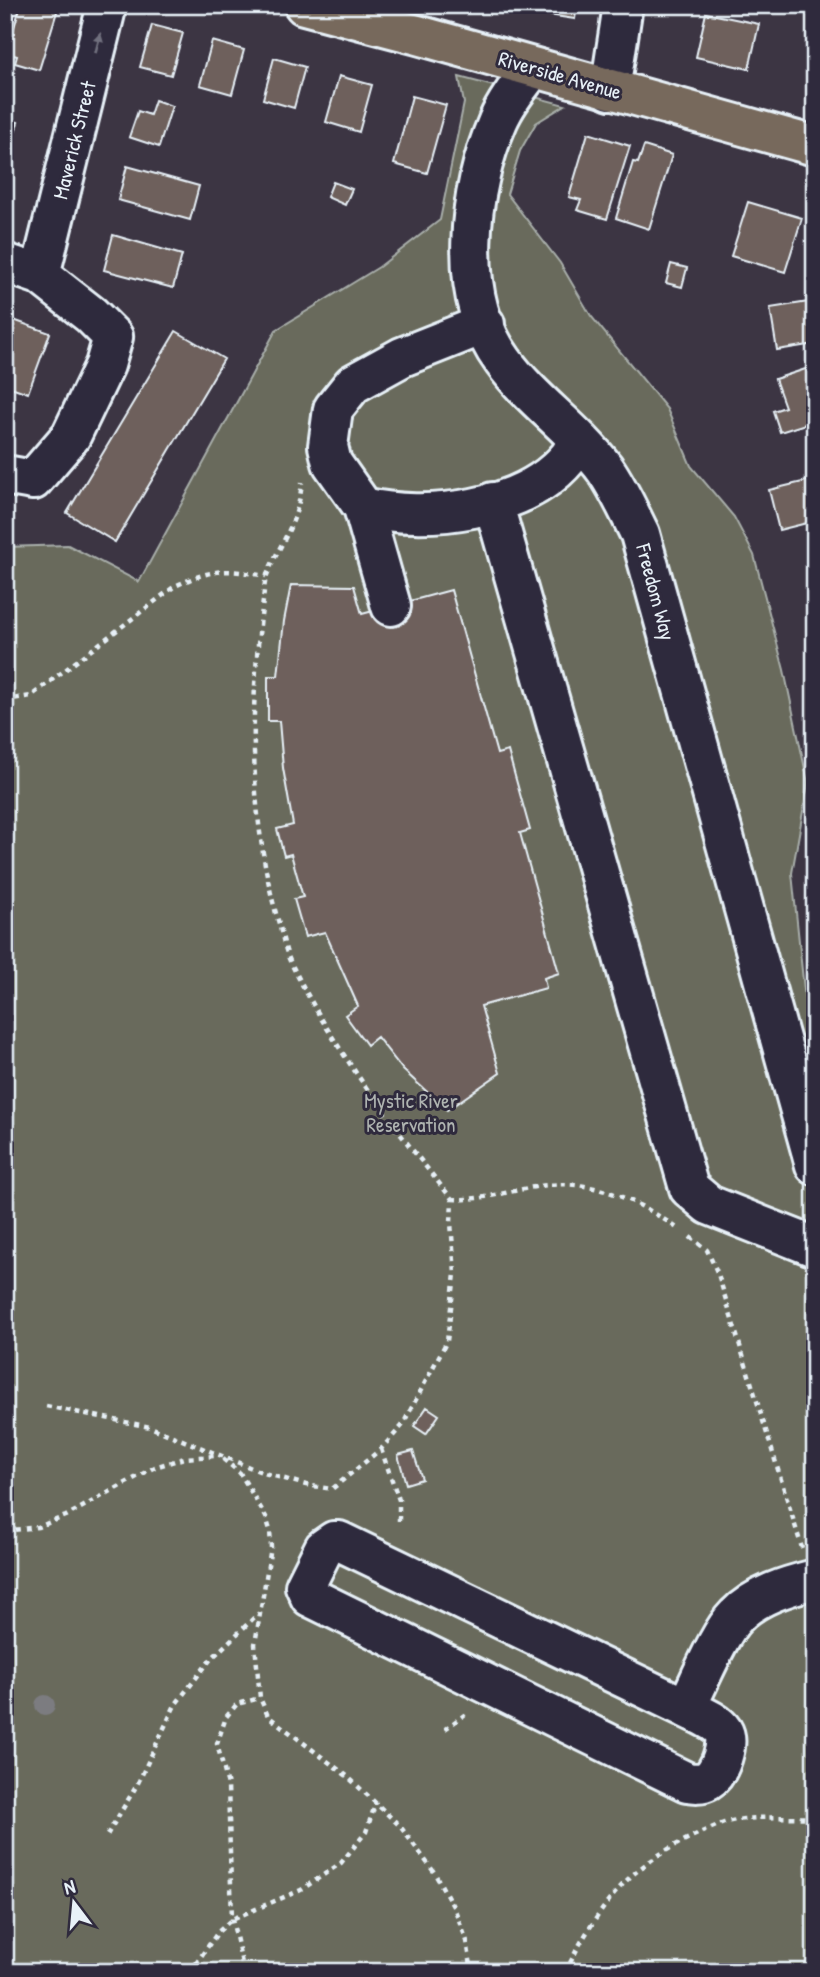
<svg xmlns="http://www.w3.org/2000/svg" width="820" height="1977" viewBox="0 0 820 1977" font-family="'Patrick Hand',sans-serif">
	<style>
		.green { fill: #696a5b; stroke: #a8aeaa; stroke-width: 2 }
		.building { fill: #6e615c; stroke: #e8f1f8; stroke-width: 2 }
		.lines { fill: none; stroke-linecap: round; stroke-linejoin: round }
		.minor-casing { stroke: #e8f1f8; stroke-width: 44 }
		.major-casing { stroke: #e8f1f8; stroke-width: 44 }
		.path { stroke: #e8f1f8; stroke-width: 4.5; stroke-dasharray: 5 5; stroke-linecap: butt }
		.minor { stroke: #2f2a3d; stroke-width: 38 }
		.major { stroke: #77695c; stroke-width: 38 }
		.tree { fill: #7b7b80 }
		.oneway { fill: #70707e }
		.labels { text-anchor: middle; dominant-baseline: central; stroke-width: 6; stroke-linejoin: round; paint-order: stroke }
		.street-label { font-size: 21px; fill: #e8f1f8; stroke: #2f2a3d }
		.park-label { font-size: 21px; fill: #afb4b1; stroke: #2f2a3d }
	</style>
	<rect width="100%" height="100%" fill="#3c3543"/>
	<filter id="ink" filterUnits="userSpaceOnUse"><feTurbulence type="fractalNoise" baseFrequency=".0143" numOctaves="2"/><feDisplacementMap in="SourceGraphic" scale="14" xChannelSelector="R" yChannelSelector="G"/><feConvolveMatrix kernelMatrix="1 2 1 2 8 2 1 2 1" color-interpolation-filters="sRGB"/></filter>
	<g filter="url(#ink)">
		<path class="green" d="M459,77L565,105L536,123L520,151L507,194L560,263L591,316L667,409L691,466L734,517L754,555L784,670L808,783L792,873L805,1000L815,1059V1972H5V547L68,545L139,582L276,330L379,267L440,220L464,103Z"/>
		<path class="building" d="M21,5H59L39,70L15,63L17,56L6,53Z
			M522,5H577L575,19L522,11Z
			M706,13L759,24L749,69L696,57Z
			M152,25L183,33L171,75L140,67Z
			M212,41L244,50L232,94L200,85Z
			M274,58L305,67L294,108L263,99Z
			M339,76L372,85L359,132L326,122Z
			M412,96L446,105L427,173L394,164Z
			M155,100L172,106L159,147L129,137L138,111L150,115Z
			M5,119L18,122L9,154L5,153Z
			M588,133L630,146L607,219L577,210L581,200L569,197Z
			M644,146L672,155L649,229L616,218L633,162L638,163Z
			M127,166L199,186L190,220L118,200Z
			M333,182L352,189L345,205L327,197Z
			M748,202L802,218L785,272L731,256Z
			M113,235L182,255L173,288L104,270Z
			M671,264L687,268L682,287L666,283Z
			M815,301V344L777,350L770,308Z
			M5,317L50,333L28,393L5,385Z
			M176,331L224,359L115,542L67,513Z
			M815,366V421L780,432L773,411L785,407L775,379Z
			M815,479V521L779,530L769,490Z
			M291,585L354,586L362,614L451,590L497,754L508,751L530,830L520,833L559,973L544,978L546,988L481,1006L500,1073L447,1110L403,1070L377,1037L367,1045L345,1015L358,1006L325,932L305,937L294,899L303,897L291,854L284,856L277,829L293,825L283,768L279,721H268V676H278L284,621Z
			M427,1407L439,1415L426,1434L414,1426Z
			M413,1451L422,1479L406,1484L398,1455Z"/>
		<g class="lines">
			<defs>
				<path id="minor" d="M533,68C520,85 506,102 498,121C468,190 455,296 503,361C532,401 575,429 605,469C619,489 629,512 640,534L815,1165
					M610,90L623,5
					M5,263L40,275L91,315L113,337L105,365L71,436L33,480L5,475
					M40,275L107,5
					M485,324L402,357L353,384L333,409L328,446L332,463L363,507C426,522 524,511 568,458C572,453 575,445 578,440
					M493,502L689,1188L709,1205L815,1247
					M363,507L391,606
					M334,1541H339L686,1708C697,1714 716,1720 723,1731C730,1742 720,1773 708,1780C701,1784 694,1783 687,1782L310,1597L305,1586L324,1548Z
					M686,1708C699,1683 718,1634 736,1616C756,1595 787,1586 815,1579"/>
				<path id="major" d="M304,5L418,35L815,146"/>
			</defs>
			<use href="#minor" class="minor-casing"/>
			<use href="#major" class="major-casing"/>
			<path class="path" d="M5,700L31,696L175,586C214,568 225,569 266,576
				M452,1199C486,1201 516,1188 549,1185C598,1180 641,1203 680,1230
				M690,1237L707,1250L718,1274L802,1548
				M46,1406L150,1427L264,1473L306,1485L332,1489L381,1449L402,1426L447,1341L455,1274L451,1223L452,1199C392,1126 333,1048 291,963C284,949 282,932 277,917C249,817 249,704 263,601C264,593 264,583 267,575C282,539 298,524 302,482
				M381,1449L399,1500V1521
				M223,1459L240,1473L266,1517L270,1530L271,1547L255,1644L260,1698L268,1716L347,1776L400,1826L434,1872L455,1910L467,1941L472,1972
				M5,1531L38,1527L66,1516L155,1467L184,1458L215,1456
				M445,1729L467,1713
				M107,1835L137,1785L175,1705L211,1659L259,1613
				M190,1972L218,1932L232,1919L301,1890L341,1863L366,1832L376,1802
				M244,1972L232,1919L228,1785L217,1744L226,1717L237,1704L260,1698
				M566,1972C579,1941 610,1893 636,1872C661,1851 694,1834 724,1823C743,1816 794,1817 815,1818"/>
			<use href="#minor" class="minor"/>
			<use href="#major" class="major"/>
		</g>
		<circle class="tree" cx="45" cy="1705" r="10"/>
		<defs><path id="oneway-solid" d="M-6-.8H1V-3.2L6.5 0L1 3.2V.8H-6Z" transform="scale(1.75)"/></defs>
		<use class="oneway" href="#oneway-solid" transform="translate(98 43) rotate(-76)"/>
	</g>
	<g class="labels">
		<g class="street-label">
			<text transform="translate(560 75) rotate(16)">Riverside Avenue</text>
			<text transform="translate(74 140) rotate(-76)">Maverick Street</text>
			<text transform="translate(656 592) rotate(75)">Freedom Way</text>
		</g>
		<g class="park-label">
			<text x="411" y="1100">Mystic River<tspan x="411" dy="24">Reservation</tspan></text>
		</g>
	</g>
	<rect width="820" height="1977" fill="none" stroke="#2f2a3d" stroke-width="28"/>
	<rect x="14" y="14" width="792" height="1949" fill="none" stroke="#e8f1f8" stroke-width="2.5" filter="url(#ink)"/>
	<g transform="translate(74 1903) rotate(344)" stroke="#2f2a3d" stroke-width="5" paint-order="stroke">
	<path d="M0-5L12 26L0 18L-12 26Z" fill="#e8f1f8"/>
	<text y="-10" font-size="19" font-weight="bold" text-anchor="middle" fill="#e8f1f8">N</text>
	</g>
</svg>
